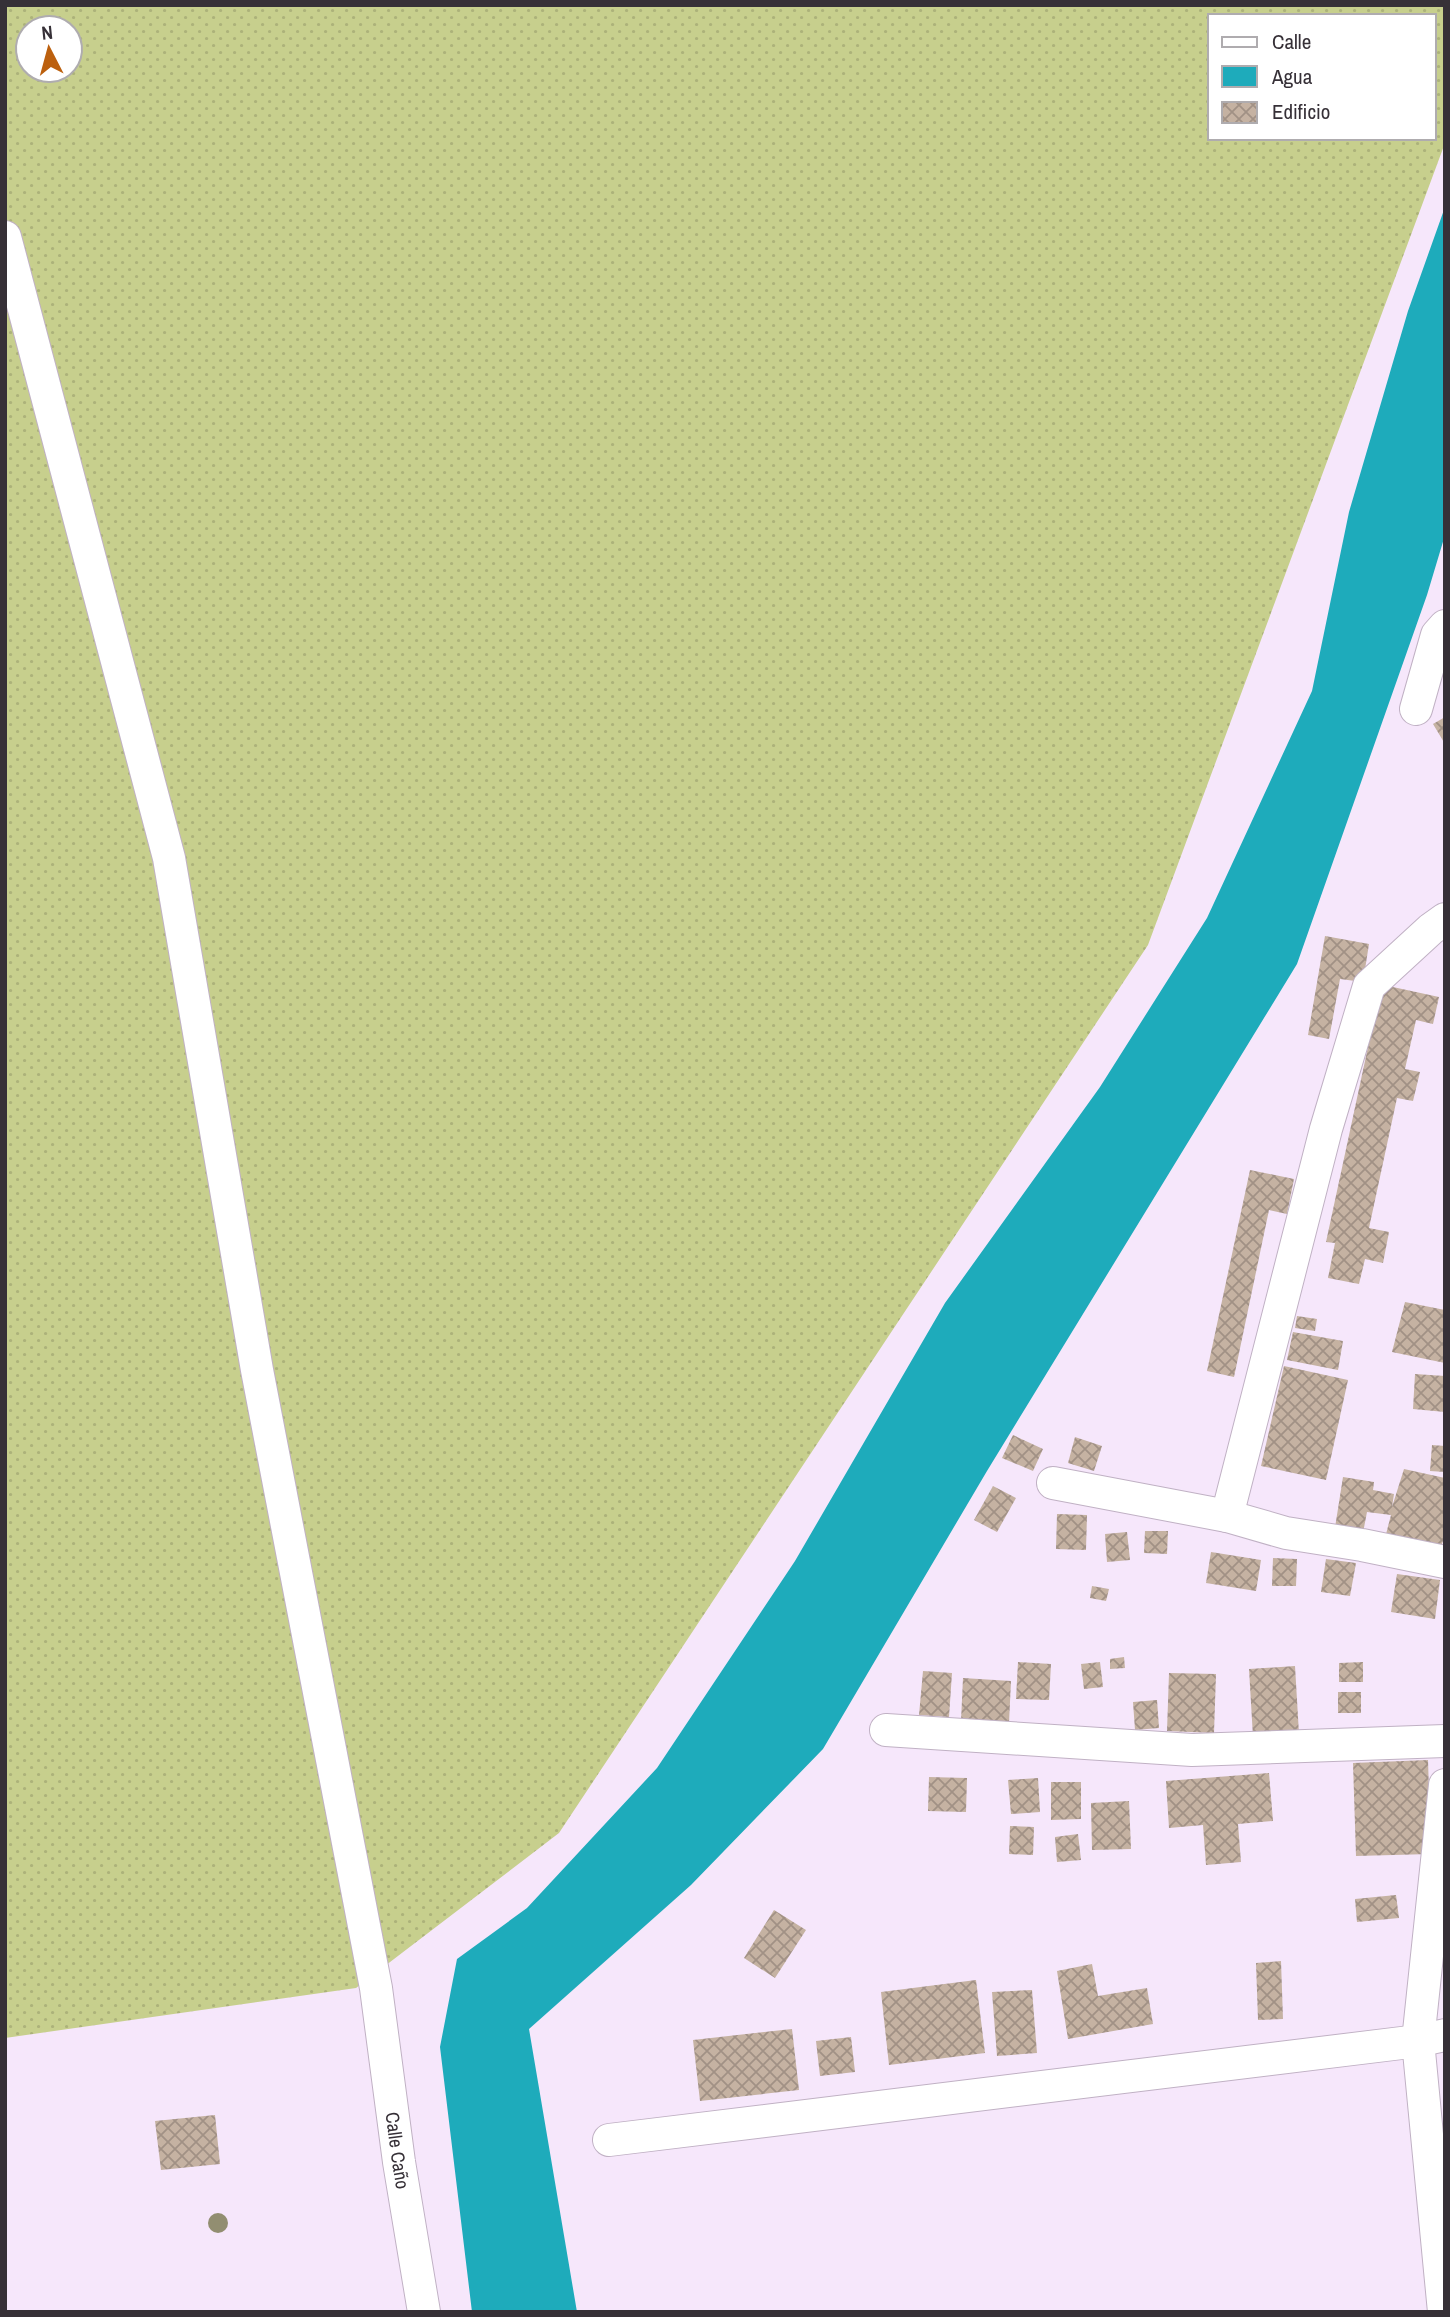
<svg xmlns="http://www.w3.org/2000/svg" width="1450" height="2317" viewBox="0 0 1450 2317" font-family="'Archivo Narrow',sans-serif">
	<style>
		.grass { fill: url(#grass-dots); fill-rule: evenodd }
		.water { fill: #1eabbb }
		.building { fill: url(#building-cross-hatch) }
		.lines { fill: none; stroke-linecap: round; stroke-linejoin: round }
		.street-casing { stroke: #c0b1c4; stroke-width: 34 }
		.street { stroke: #fff; stroke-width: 32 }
		.tree { fill: #928e71 }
		.labels { text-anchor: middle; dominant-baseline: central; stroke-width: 5; stroke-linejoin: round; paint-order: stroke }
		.street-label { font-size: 19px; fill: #363037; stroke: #fff }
	</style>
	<defs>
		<pattern id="grass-dots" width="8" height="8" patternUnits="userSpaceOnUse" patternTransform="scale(1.75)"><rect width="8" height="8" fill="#c7cf8d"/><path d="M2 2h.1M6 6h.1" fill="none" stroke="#acb27a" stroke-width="1.8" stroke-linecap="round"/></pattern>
		<pattern id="building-cross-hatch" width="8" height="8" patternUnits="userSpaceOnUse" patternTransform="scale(1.75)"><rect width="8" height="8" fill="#c5b2a2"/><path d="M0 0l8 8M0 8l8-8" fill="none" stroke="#a19185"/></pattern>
	</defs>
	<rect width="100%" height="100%" fill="#f6e7fb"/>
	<path class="grass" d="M5,5H1445V143L1148,945L559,1833L356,1988L5,2038ZM1210,16H1434V138H1210ZM28,28H70V70H28Z"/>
	<path class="water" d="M1445,207V535L1427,595L1297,964L987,1471L823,1749L691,1885L529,2029L577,2312H472L440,2047L457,1959L527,1908L657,1768L795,1561L945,1303L1100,1087L1207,918L1312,691L1349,512L1408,311Z"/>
	<path class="building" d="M1445,717V744L1433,724Z
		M1325,936L1369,944L1363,982L1340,979L1329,1039L1308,1035Z
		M1379,984L1439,997L1433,1024L1416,1020L1405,1069L1420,1072L1413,1101L1397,1098L1369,1228L1389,1232L1383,1263L1365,1259L1359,1284L1328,1278L1335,1243L1326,1242L1368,1047Z
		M1250,1170L1294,1179L1287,1214L1269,1210L1234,1377L1207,1371Z
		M1405,1302L1445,1310V1363L1392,1352Z
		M1297,1316L1317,1319L1315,1331L1295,1328Z
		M1293,1332L1343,1341L1338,1370L1287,1360Z
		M1284,1366L1348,1380L1326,1480L1261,1466Z
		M1415,1374L1445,1376V1412L1413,1409Z
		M1013,1435L1043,1449L1033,1471L1002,1458Z
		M1075,1437L1102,1446L1094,1471L1068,1463Z
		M1432,1445L1445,1446V1472L1430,1471Z
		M1404,1469L1445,1478V1535L1440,1550L1385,1538L1391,1515L1367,1512L1362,1538L1334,1534L1343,1477L1374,1482L1373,1490L1394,1494L1392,1507Z
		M993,1486L1016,1498L997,1532L974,1520Z
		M1057,1514L1087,1515L1086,1550L1056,1549Z
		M1145,1531H1168L1167,1554L1144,1553Z
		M1127,1532L1130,1560L1107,1562L1105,1534Z
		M1211,1552L1261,1560L1256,1591L1206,1583Z
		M1273,1558L1297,1559L1296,1586H1272Z
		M1326,1559L1356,1563L1350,1596L1321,1592Z
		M1397,1574L1440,1580L1435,1619L1391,1612Z
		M1092,1586L1109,1589L1106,1601L1090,1598Z
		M1124,1657L1125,1668L1110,1669V1659Z
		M1018,1662L1051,1664L1049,1700L1016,1699Z
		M1100,1662L1103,1687L1084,1689L1081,1664Z
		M1363,1662V1682H1339V1663Z
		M1295,1666L1299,1734L1253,1737L1249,1669Z
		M923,1671L952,1673L949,1717L919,1715Z
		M1169,1673L1216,1674L1214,1733L1167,1731Z
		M963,1678L1011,1681L1009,1723L961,1721Z
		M1338,1692H1361V1713H1338Z
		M1157,1700L1159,1728L1135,1730L1133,1702Z
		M1428,1760L1431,1854L1356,1856L1353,1763Z
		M1269,1773L1273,1821L1238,1824L1241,1862L1206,1865L1203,1825L1169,1828L1166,1781Z
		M929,1777L967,1778L966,1812L928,1811Z
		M1038,1778L1040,1812L1011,1814L1008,1780Z
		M1051,1782H1081V1819L1051,1820Z
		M1129,1801L1131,1849L1092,1850L1091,1803Z
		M1010,1826L1034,1827L1033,1855L1009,1854Z
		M1078,1834L1081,1860L1057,1862L1055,1837Z
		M1396,1895L1399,1918L1357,1922L1355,1899Z
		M774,1910L806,1930L775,1978L744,1958Z
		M1281,1961L1283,2019L1258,2020L1256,1963Z
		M1092,1964L1098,1996L1147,1988L1153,2024L1068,2039L1057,1971Z
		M976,1980L985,2053L889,2065L881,1992Z
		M1032,1990L1037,2053L997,2056L992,1992Z
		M792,2029L799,2090L700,2101L693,2040Z
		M851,2037L855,2072L820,2076L816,2041Z
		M215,2115L220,2164L161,2170L155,2121Z"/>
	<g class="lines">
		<defs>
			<g id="street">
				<path id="s1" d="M5,237L169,858L257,1370L376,1988L399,2162L424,2312"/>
				<path d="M1416,709L1437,635L1445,626"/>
				<path d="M1053,1483L1227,1516L1286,1533L1362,1545L1445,1562"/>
				<path d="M1227,1516L1326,1129L1369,986L1431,929L1445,919"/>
				<path d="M886,1730L1192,1750L1445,1741"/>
				<path d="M609,2140L1418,2041L1445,2035"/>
				<path d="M1444,2312L1418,2041L1445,1785"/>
			</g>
		</defs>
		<use href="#street" class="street-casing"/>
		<use href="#street" class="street"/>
	</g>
	<circle class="tree" cx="218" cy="2223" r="10"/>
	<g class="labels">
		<g class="street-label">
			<text stroke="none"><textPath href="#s1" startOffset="1955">Calle Caño</textPath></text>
		</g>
	</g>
	<rect width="1450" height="2317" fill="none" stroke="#363037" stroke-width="14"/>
	<rect x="1208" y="14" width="228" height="126" fill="#ffffff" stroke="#afacaf" stroke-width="2"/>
	<rect x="1222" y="37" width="35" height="10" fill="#ffffff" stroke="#afacaf" stroke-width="2"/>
	<text x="1272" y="49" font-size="21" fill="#363037">Calle</text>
	<rect x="1222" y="66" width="35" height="21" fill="#1eabbb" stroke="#afacaf" stroke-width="2"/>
	<text x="1272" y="84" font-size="21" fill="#363037">Agua</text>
	<rect x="1222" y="102" width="35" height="21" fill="url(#building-cross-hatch)" stroke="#afacaf" stroke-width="2"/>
	<text x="1272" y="119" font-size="21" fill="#363037">Edificio</text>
	<g transform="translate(49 49) rotate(354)"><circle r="33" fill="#ffffff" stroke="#afacaf" stroke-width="2"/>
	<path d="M0-5L12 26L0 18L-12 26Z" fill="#bc600e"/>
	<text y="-10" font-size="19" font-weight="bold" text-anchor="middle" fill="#363037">N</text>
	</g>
</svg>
